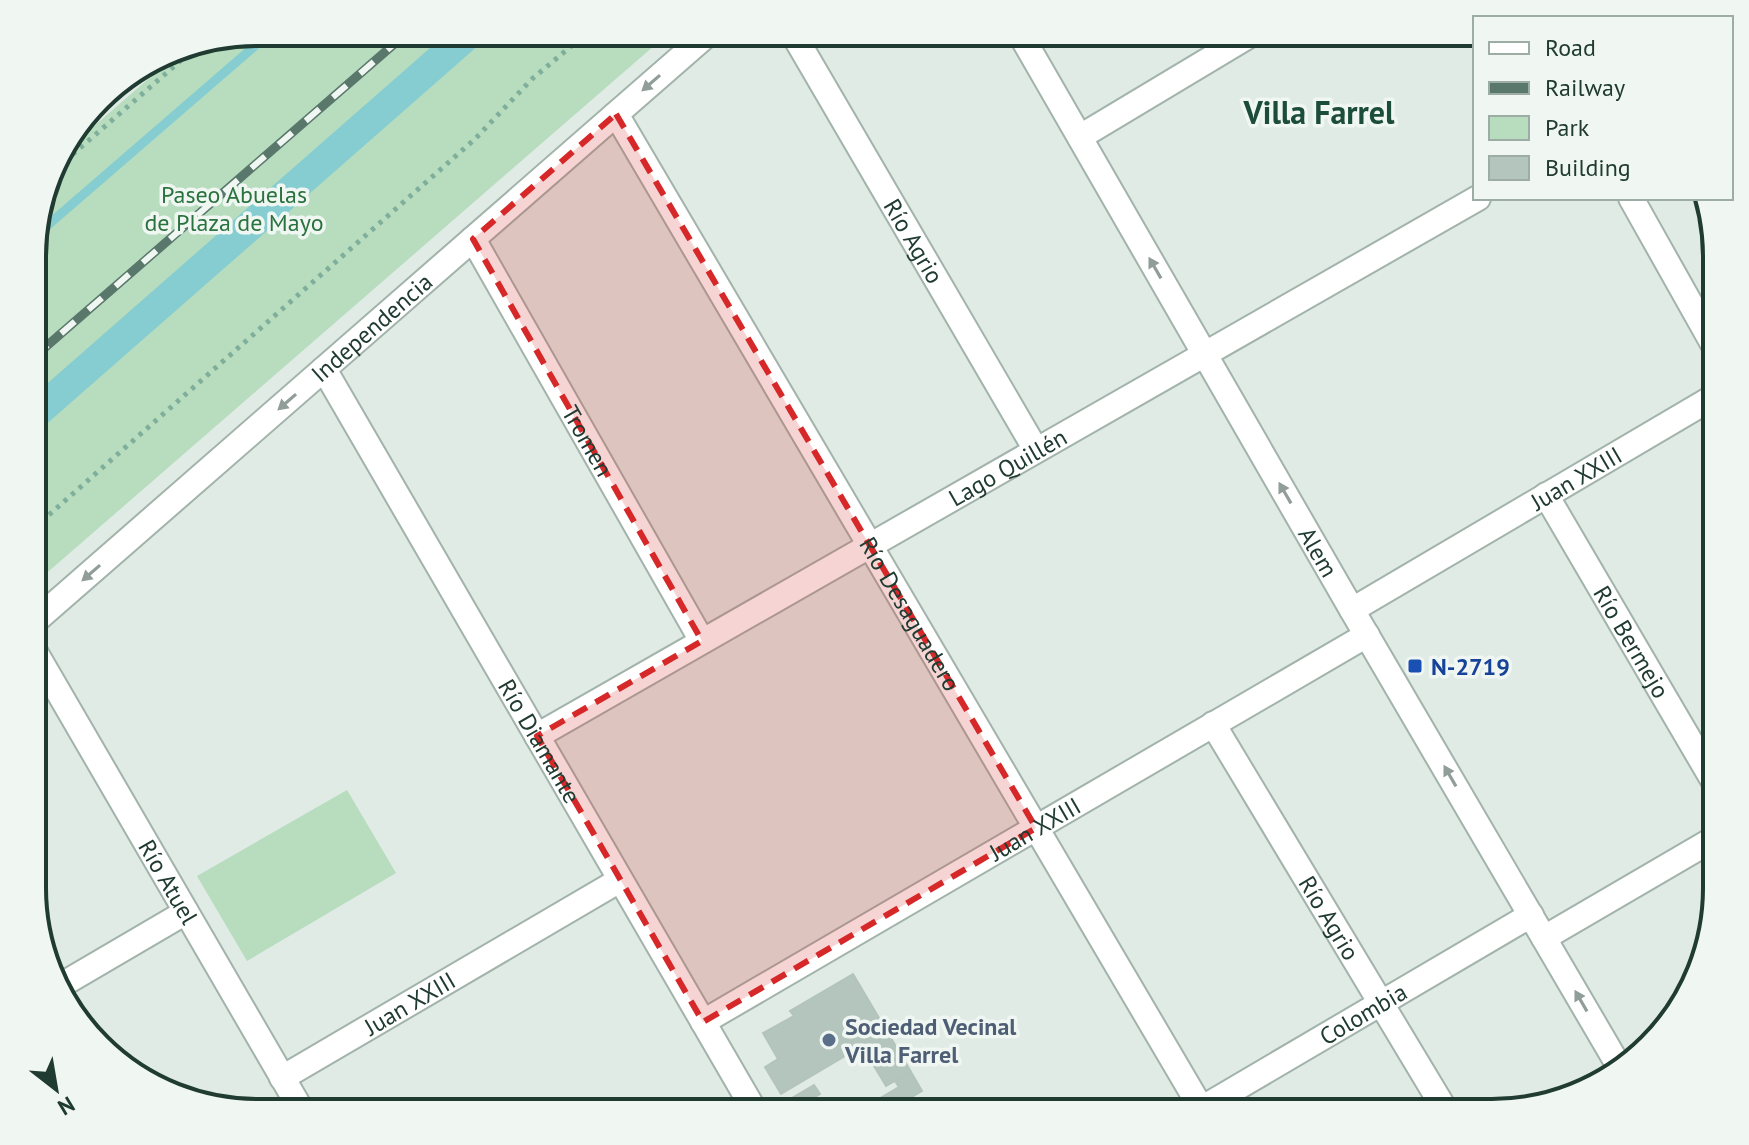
<svg xmlns="http://www.w3.org/2000/svg" width="1749" height="1145" viewBox="0 0 1749 1145" font-family="'PT Sans',sans-serif">
	<style>
		.green { fill: #b7dcbe }
		.lines { fill: none; stroke-linecap: round; stroke-linejoin: round }
		.stream { stroke: #86cdd1; stroke-width: 9 }
		.canal { stroke: #86cdd1; stroke-width: 30 }
		.building { fill: #b4c5bd; stroke: #b2c4bb; stroke-width: 2 }
		.minor-casing { stroke: #a2b3ab; stroke-width: 28 }
		.tertiary-casing { stroke: #a2b3ab; stroke-width: 28 }
		.path { stroke: #7faf9b; stroke-width: 5; stroke-dasharray: 4 6; stroke-linecap: butt }
		.minor { stroke: #fff; stroke-width: 24 }
		.tertiary { stroke: #fff; stroke-width: 24 }
		.rail-casing { stroke: #5a776c; stroke-width: 9 }
		.rail { stroke: #f0f7f3; stroke-width: 6; stroke-dasharray: 18; stroke-linecap: butt }
		.oneway { fill: #909d98 }
		.marked { fill: #d62828; fill-opacity: 0.2; stroke: #d62828; stroke-width: 6; stroke-dasharray: 16 10; stroke-linejoin: round }
		.transit-dot { fill: #1a4fb4; stroke: #f0f7f3; stroke-width: 3 }
		.service-dot { fill: #5c6f8a; stroke: #f0f7f3; stroke-width: 3 }
		.labels { text-anchor: middle; dominant-baseline: central; stroke-width: 7; stroke-linejoin: round; paint-order: stroke }
		.park-label { font-size: 24px; fill: #2a723e; stroke: #f0f7f3 }
		.street-label { font-size: 24px; fill: #203b31; stroke: #f0f7f3 }
		.transit-label { font-size: 24px; font-weight: bold; fill: #164399; stroke: #f0f7f3; text-anchor: start }
		.service-label { font-size: 24px; font-weight: bold; fill: #4e5e75; stroke: #f0f7f3; text-anchor: start }
		.district-label { font-size: 32px; font-weight: bold; fill: #1c4d3c; stroke: #f0f7f3 }
		.rim { fill: none; stroke: #203b31; stroke-width: 4 }
	</style>
	<rect width="100%" height="100%" fill="#dfebe4"/>
	<path class="green" d="M257,32H670L34,584V228L54,161L186,46Z
		M347,790L396,873L247,961L197,876Z"/>
	<g class="lines">
		<path class="stream" d="M34,237L271,32"/>
		<path class="canal" d="M34,415L471,32"/>
	</g>
	<path class="building" d="M853,974L911,1072L886,1086L862,1046L781,1094L765,1067L778,1059L763,1033L794,1016L790,1011Z
		M911,1072L922,1091L885,1113H855L899,1087L895,1081Z
		M814,1085L820,1094L791,1111L785,1102Z"/>
	<g class="lines">
		<defs>
			<g id="minor">
				<path id="s1" d="M792,32L1036,450"/>
				<path id="s2" d="M616,114L1204,1113"/>
				<path d="M1080,137L1255,32"/>
				<path d="M1631,198L1717,351"/>
				<path id="s3" d="M473,239L702,641"/>
				<path id="s4" d="M324,369L756,1113"/>
				<path id="s5" d="M1546,495L1717,787"/>
				<path id="s6" d="M1352,610L1717,395"/>
				<path id="s7" d="M34,650L303,1113"/>
				<path id="s8" d="M1213,724L1447,1113"/>
				<path id="s9" d="M537,736L1478,198"/>
				<path d="M1544,938L1717,837"/>
				<path d="M58,987L186,912"/>
				<path id="s10" d="M703,1022L1367,635"/>
				<path id="s11" d="M282,1078L620,880"/>
				<path id="s12" d="M1194,1113L1531,915"/>
			</g>
			<g id="tertiary">
				<path id="s13" d="M1019,32L1352,610L1620,1068"/>
				<path id="s14" d="M34,622L710,32"/>
			</g>
		</defs>
		<use href="#minor" class="minor-casing"/>
		<use href="#tertiary" class="tertiary-casing"/>
		<path class="path" d="M50,174L201,43
			M34,528L475,139L532,79L588,32"/>
		<use href="#minor" class="minor"/>
		<use href="#tertiary" class="tertiary"/>
		<defs>
			<path id="rail" d="M34,357L408,32"/>
		</defs>
		<use href="#rail" class="rail-casing"/>
		<use href="#rail" class="rail"/>
	</g>
	<defs><path id="oneway-solid" d="M-6-.8H1V-3.2L6.5 0L1 3.2V.8H-6Z" transform="scale(2)"/></defs>
	<g class="oneway">
		<use href="#oneway-solid" transform="translate(651 83) rotate(139)"/>
		<use href="#oneway-solid" transform="translate(1155 268) rotate(-120)"/>
		<use href="#oneway-solid" transform="translate(287 402) rotate(139)"/>
		<use href="#oneway-solid" transform="translate(1285 493) rotate(-120)"/>
		<use href="#oneway-solid" transform="translate(91 573) rotate(139)"/>
		<use href="#oneway-solid" transform="translate(1450 776) rotate(-120)"/>
		<use href="#oneway-solid" transform="translate(1581 1001) rotate(-120)"/>
	</g>
	<path class="marked" d="M616,114L1036,828L703,1022L537,736L702,641L473,239Z"/>
	<rect class="transit-dot" x="1407" y="658" width="16" height="16" rx="4"/>
	<circle class="service-dot" cx="829" cy="1040" r="8"/>
	<g class="labels">
		<g class="park-label">
			<text x="234" y="194">Paseo Abuelas<tspan x="234" dy="28">de Plaza de Mayo</tspan></text>
		</g>
		<g class="street-label">
			<text stroke="none"><textPath href="#s1" startOffset="242">Río Agrio</textPath></text>
			<text stroke="none"><textPath href="#s14" startOffset="448">Independencia</textPath></text>
			<text stroke="none"><textPath href="#s3" startOffset="232">Tromen</textPath></text>
			<text stroke="none"><textPath href="#s9" startOffset="542">Lago Quillén</textPath></text>
			<text stroke="none"><textPath href="#s6" startOffset="260">Juan XXIII</textPath></text>
			<text stroke="none"><textPath href="#s13" startOffset="600">Alem</textPath></text>
			<text stroke="none"><textPath href="#s2" startOffset="580">Río Desaguadero</textPath></text>
			<text stroke="none"><textPath href="#s5" startOffset="170">Río Bermejo</textPath></text>
			<text stroke="none"><textPath href="#s4" startOffset="430">Río Diamante</textPath></text>
			<text stroke="none"><textPath href="#s10" startOffset="384">Juan XXIII</textPath></text>
			<text stroke="none"><textPath href="#s7" startOffset="268">Río Atuel</textPath></text>
			<text stroke="none"><textPath href="#s8" startOffset="226">Río Agrio</textPath></text>
			<text stroke="none"><textPath href="#s11" startOffset="148">Juan XXIII</textPath></text>
			<text stroke="none"><textPath href="#s12" startOffset="196">Colombia</textPath></text>
		</g>
		<g class="transit-label">
			<text x="1431" y="666">N-2719</text>
		</g>
		<g class="service-label">
			<text x="845" y="1026">Sociedad Vecinal<tspan x="845" dy="28">Villa Farrel</tspan></text>
		</g>
		<g class="district-label">
			<text x="1319" y="112">Villa Farrel</text>
		</g>
	</g>
	<path d="M0 0H1749V1145H0ZM257 46H1492A211 211 0 0 1 1703 257V888A211 211 0 0 1 1492 1099H257A211 211 0 0 1 46 888V257A211 211 0 0 1 257 46Z" fill="#f0f7f3" fill-rule="evenodd"/>
	<path class="rim" d="M257 46H1492A211 211 0 0 1 1703 257V888A211 211 0 0 1 1492 1099H257A211 211 0 0 1 46 888V257A211 211 0 0 1 257 46Z"/>
	<rect x="1473" y="16" width="260" height="184" fill="#f0f7f3" stroke="#9daca5" stroke-width="2"/>
	<rect x="1489" y="42" width="40" height="12" fill="#ffffff" stroke="#9daca5" stroke-width="2"/>
	<text x="1545" y="56" font-size="24" fill="#203b31">Road</text>
	<rect x="1489" y="82" width="40" height="12" fill="#5a776c" stroke="#9daca5" stroke-width="2"/>
	<text x="1545" y="96" font-size="24" fill="#203b31">Railway</text>
	<rect x="1489" y="116" width="40" height="24" fill="#b7dcbe" stroke="#9daca5" stroke-width="2"/>
	<text x="1545" y="136" font-size="24" fill="#203b31">Park</text>
	<rect x="1489" y="156" width="40" height="24" fill="#b4c5bd" stroke="#9daca5" stroke-width="2"/>
	<text x="1545" y="176" font-size="24" fill="#203b31">Building</text>
	<g transform="translate(56 1089) rotate(149)" stroke="#f0f7f3" stroke-width="6" paint-order="stroke">
	<path d="M0-6L14 30L0 20L-14 30Z" fill="#203b31"/>
	<text y="-12" font-size="22" font-weight="bold" text-anchor="middle" fill="#203b31">N</text>
	</g>
</svg>
